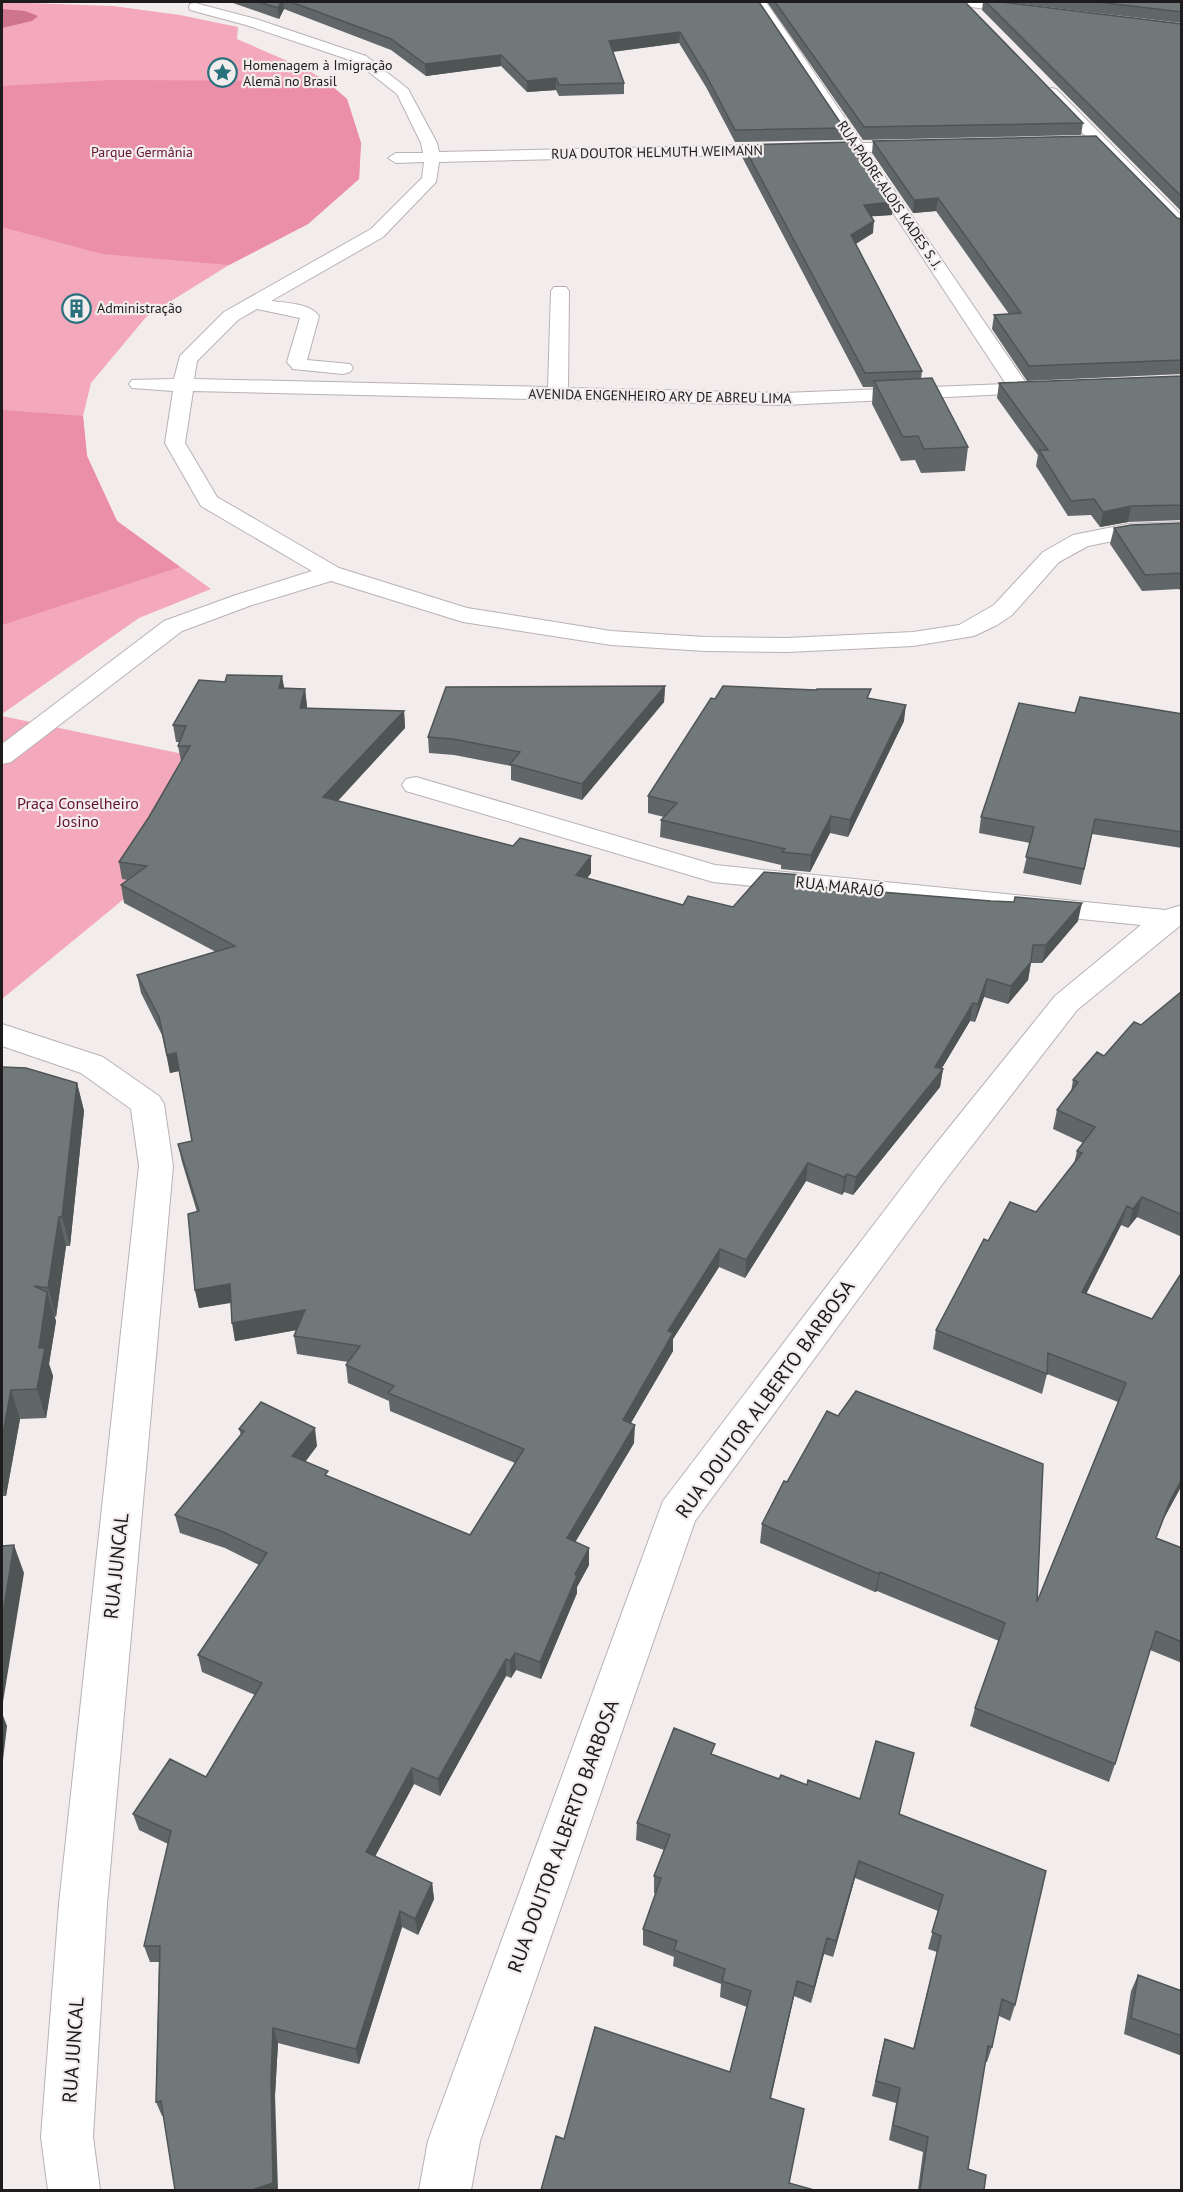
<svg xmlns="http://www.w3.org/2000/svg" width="1183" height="2192" viewBox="0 0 1183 2192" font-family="'PT Sans',sans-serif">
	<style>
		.green { fill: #f4a8bb }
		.forest { fill: #eb8ea7 }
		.water { fill: #ce748d }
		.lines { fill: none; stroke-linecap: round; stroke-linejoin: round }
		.minor-casing { stroke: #b9b2b4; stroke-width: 2 }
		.minor { fill: #fff; fill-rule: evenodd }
		.wall { fill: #616768 }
		.shaded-wall { fill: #4f5455 }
		.building { fill: #717879; stroke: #4f5455; stroke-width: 1.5 }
		.labels { text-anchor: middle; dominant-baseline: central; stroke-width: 4.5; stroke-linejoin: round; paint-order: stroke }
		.far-poi-label { font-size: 14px; fill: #1d1b1b; stroke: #f2eced; text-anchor: start }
		.far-park-label { font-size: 14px; fill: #651332; stroke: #f2eced }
		.far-street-label { font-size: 14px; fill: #1d1b1b; stroke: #f2eced }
		.park-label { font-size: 16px; fill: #651332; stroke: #f2eced }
		.street-label { font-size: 16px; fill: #1d1b1b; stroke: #f2eced }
		.near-street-label { font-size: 20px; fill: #1d1b1b; stroke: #f2eced }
	</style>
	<rect width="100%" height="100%" fill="#f2eced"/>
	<path class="green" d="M2,2L113,6L180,15L238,27L237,39L306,69L326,81L347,99L361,143L359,179L308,224L229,265L147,316L91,383L83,416L87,456L117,521L211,589L139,618L2,714Z
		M2,716L183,754L130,894L2,999Z"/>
	<path class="forest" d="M111,80L326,81L347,99L361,143L359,179L308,224L229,265L102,254L2,227V86Z
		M2,410L83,416L87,456L117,521L180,567L2,625Z"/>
	<path class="water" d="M2,9L25,11L38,16L32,21L2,28Z"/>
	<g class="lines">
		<defs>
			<path id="minor" d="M754,2H766L862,143H921L924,146L916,151L868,152L1026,383L1050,384L1053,388L1050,392L784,405L193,391L185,443L217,497L339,568L467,608L611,631L705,637L787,638L913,632L959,625L994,605L1043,552L1073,535L1128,524L1182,522V536L1128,538L1088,546L1059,562L1012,615L997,625L974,636L913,646L787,652L705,651L611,645L463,622L331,581L252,605L182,631L11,762L2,764V744L164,621L236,595L312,571L201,506L165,443L173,391L132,388L129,384L132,380L174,379L180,356L224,312L371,229L422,178L424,162L396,163L388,158L396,153H423L421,143L397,94L356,62L246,25L190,10L189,7L190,4L195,3L256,19L366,56L408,89L437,143L439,152L847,143ZM853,152L1006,384L784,393L568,388L569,291L566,287H554L551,291L548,387L194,379L197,361L238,320L257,309L300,318L287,362L293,369L343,374L350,372L353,368L350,364L307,360L319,316C310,303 286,303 271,301L383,237L436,182L439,162Z
				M957,2C972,0 1022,0 1034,10L1027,14L963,6Z
				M1051,88L1056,89L1182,216V231L1176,230L1046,95L1044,92Z
				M416,777L715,865L1165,910L1182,905V924L1077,1010L947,1178L695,1521L480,2141L471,2190H419L428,2141L663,1501L923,1160L1055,996L1141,925L713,882L406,791L402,785L406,779Z
				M2,1024L103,1057L159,1096L164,1104L173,1166L107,1904L93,2137L100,2190H48L41,2137L59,1904L139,1166L131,1109L81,1073L2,1046Z"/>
		</defs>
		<use href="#minor" class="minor-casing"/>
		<use href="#minor" class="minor"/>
	</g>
	<path class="wall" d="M233,2H759L844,128L843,140L735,142L706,87L679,43L613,52L624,83V94L559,96L556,90L527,92L501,66L426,76L391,50L284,9L279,19L233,3Z
		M767,2H965L1083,123L1081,135L863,140Z
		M983,2H1001L1182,24V212L982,10Z
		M1005,2H1182V23Z
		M873,141L1182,219V374L1027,381L992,329L994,315L1009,314L936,211L913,213L872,153Z
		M743,145L893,202L892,215L872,216L873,233L856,244L922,371L921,379L968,447L965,471L921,473L915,460L901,461L872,404L873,387H863L742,157Z
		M1182,376V520L1128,522L1100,527L1091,515L1068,516L1036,466L1038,455L997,398L999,383Z
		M1182,523V593L1179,589L1142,591L1110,544L1114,528Z
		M665,686L664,702L582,800L511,780V766L454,755L429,753L428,737Z
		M284,688L305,689L307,708L404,711L405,728L338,801L591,873L587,878L683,905L733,907L801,875L800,885L1078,921L1042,963H1031L1028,980L1008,1004L984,997L975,1022L970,1021L942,1068L943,1069L940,1087L853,1195L844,1192L842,1195L806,1181L745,1278L719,1267L673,1339V1351L631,1423L634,1443L575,1542L589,1565L577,1587V1593L541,1679L516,1670L511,1678L506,1676L440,1796L414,1784L375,1856L432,1883L434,1899L418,1935L402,1927L359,2064L278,2043L275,2095L162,2116L156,2102L159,1962H150L144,1946L168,1844L139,1830L133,1814L206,1777L255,1695L202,1672L198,1655L259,1565L225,1548L180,1533L175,1515L241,1435L239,1429L317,1446L305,1462L328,1476L470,1535L515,1463L390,1411L389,1401L348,1383L346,1365L348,1362L297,1354L294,1336L297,1330L235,1341L231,1303L199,1308L195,1290L197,1212L182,1162L178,1144L192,1141L179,1071L170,1073L162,1035L141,993L137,975L216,952L124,903L121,885L128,880L122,879L119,862L149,817L181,761L178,746L180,742H176L173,725Z
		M870,698L904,721L848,837L830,833L810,872L781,869V865L660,837L661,820L664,817L648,813V796L715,699Z
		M1075,713L1182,714V848L1092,834L1081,885L1023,873L1030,843L979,833L981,817Z
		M1182,991V1237L1137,1217L1128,1228L1121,1225L1086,1294L1152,1319L1182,1272V1485L1163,1520L1156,1538L1182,1548V1663L1150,1650L1115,1764L1109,1782L970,1726L975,1708L999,1641L877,1591L875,1592L760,1543L762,1524L1037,1602L1118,1402L1047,1374L1042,1394L933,1349L936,1330L988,1241L1036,1212L1074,1164L1077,1151L1083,1143L1053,1129L1057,1110L1071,1092L1073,1080L1104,1056Z
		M2,1067L77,1083L84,1111L70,1246H66L56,1317L54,1316L56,1321L49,1364L53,1376L46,1418L20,1419L6,1496H2Z
		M714,1755L779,1779L807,1785L900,1814L1015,2005L1010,2021L999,2016L992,2047L987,2062H985L968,2169L984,2190H918L923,2152L889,2140L896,2103L872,2096L881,2054L885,2039L913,2049L937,1952L928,1949L938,1911L855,1878L833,1957L824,1954L811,2003L794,1996L771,2098L564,2139L730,2072L747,2007L720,1997L721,1984L673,1966L674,1957L643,1945V1929L656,1893H654V1876L664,1850L636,1840L637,1823Z
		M1138,1975L1182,1991V2056L1124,2034L1131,1991Z"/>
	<path class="shaded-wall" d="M281,2H283L284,9L279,19L278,8Z
		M680,32L679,43L609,52V41Z
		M501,55V66L426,76L425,64Z
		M556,78V90L527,92V81Z
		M938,198L936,211L913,213L914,200Z
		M893,202L892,215L863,217L864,205Z
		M874,221L873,233L850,247L851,235Z
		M1131,506L1128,522L1100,527L1103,512Z
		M282,676L285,692L279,688Z
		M665,686L664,702L582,800V784Z
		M305,689L307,706L302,725L300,708Z
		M906,705L904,721L848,837L850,820Z
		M404,711L405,728L325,814L323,797Z
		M831,816L830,833L810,872L811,855Z
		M591,856V873L576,893V875Z
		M801,875L799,893L796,885Z
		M1082,903L1078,921L1042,963L1046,945Z
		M1031,962L1028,980L1008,1004L1011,986Z
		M987,979L984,997L975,1022L978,1004Z
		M973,1003L970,1021L939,1073L943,1069L940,1087L853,1195L856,1177L935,1067Z
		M176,1053L179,1071L170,1073L167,1055Z
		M77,1083L84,1111L70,1246L62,1217Z
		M808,1163L806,1181L745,1278L746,1260Z
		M847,1174L844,1192L842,1195L844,1177Z
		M1142,1197L1137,1217L1128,1228L1133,1209Z
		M1127,1206L1121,1225L1077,1312L1082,1292Z
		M59,1217L66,1246L56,1317L48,1288Z
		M720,1249L719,1267L673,1339V1351L622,1438L623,1420L668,1331Z
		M230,1284L233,1302L199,1308L195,1290Z
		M47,1292L56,1321L49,1364L53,1376L46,1418L37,1389L39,1348Z
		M305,1310L308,1328L235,1341L232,1323Z
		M11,1390L20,1419L6,1496L2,1483V1439Z
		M635,1425L634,1443L567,1556V1538Z
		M315,1428L317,1446L296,1474L292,1456Z
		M1182,1479V1485L1163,1520L1149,1557L1170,1501Z
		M14,1545L24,1573L2,1708V1619Z
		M589,1548V1565L577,1587V1593L541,1679L540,1662L575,1574Z
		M880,1572L877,1591L875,1592L879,1574Z
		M515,1653L516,1670L511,1678L510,1661Z
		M506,1659V1676L440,1796L438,1779Z
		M2,1713L7,1726L3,1760L2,1765Z
		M412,1768L414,1784L369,1868L366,1852Z
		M859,1861L855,1878L833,1957L836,1941Z
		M432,1883L434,1899L418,1935L415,1919Z
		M400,1911L402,1927L359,2064L356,2049Z
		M827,1938L824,1954L811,2003L814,1987Z
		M797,1981L794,1996L767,2112L770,2098Z
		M273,2028L278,2043L275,2095L278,2190H252L271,2080Z"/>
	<path class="building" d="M259,2H281L278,8Z
		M291,2H759L844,128L735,130L706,75L680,32L609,41L624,83L559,85L556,78L527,81L501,55L425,64L391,39Z
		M775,2H965L1083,123L864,127Z
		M986,2H1001L1182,24V197Z
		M1097,2H1182V12Z
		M1096,136L1177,218L1182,219V360L1029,366L994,315L1021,313L938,198L914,200L873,141Z
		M853,142L893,202L864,205L874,221L851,235L922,371L865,373L743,145Z
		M1182,376V505L1131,506L1103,512L1094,499L1071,501L1039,450H1048L999,383Z
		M932,378L968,447L924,449L918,436L903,437L874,381Z
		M1182,523V573L1145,575L1114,528L1131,525Z
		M227,675L282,676L279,688L305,689L300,708L404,711L323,797L513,846L520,838L591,856L576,875L683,905L688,896L733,907L764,872L801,875L796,885L991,901L1014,902L1015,897L1082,903L1046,945H1033L1031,962L1011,986L987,979L978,1004L973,1003L935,1067L943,1069L856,1177L847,1174L844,1177L808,1163L746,1260L720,1249L668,1331L673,1333L623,1420L635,1425L567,1538L589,1548L575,1574L577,1576L540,1662L515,1653L510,1661L506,1659L438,1779L412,1768L366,1852L432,1883L415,1919L400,1911L356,2049L273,2028L271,2080L273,2183L252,2190H175L161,2101L156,2102L160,1946H144L171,1831L133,1814L170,1759L206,1777L262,1683L198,1655L267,1553L221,1531L175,1515L244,1431L239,1429L261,1402L315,1428L292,1456L328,1471L325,1475L470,1535L524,1449L388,1393L394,1386L346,1365L360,1346L294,1336L305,1310L232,1323L230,1284L195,1290L188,1214L199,1211L178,1144L192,1141L176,1053L167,1055L159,1017L137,975L235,946L121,885L147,866L119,862L149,817L190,746H178L186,726L173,725L199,680L225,682Z
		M665,686L582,784L510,764L520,752L453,739L428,737L446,687Z
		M723,686L816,690L817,689H871L867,698L906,705L850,820L831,816L811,855L782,852L785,849L661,820L677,803L648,796L711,698L715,699Z
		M1080,697L1182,714V832L1095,819L1084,869L1026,857L1034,827L981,817L1019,703L1075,713Z
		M1182,991V1215L1142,1197L1133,1209L1127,1206L1082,1292L1152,1319L1182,1272V1479L1170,1501L1156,1538L1182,1548V1642L1156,1631L1115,1764L975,1708L1005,1623L880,1572L879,1574L762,1524L784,1481L787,1482L827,1411L838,1416L856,1391L1043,1464L1037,1602L1126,1383L1048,1353L1047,1374L936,1330L984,1239L988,1241L1010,1202L1036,1212L1082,1153L1077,1151L1095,1127L1057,1110L1078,1082L1073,1080L1097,1052L1104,1056L1134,1022L1141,1025Z
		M2,1067L26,1068L77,1083L62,1217H59L48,1288L34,1286L47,1292L39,1348H45L37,1389L11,1390L2,1439Z
		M14,1545L2,1619V1546Z
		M674,1728L715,1744L711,1754L779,1779L781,1775L807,1785L808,1780L860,1799L876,1741L914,1753L899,1814L1046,1871L1015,2005L1002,1999L992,2047L988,2046L968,2169L986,2175L984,2190H920L928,2137L893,2125L900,2088L876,2081L885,2039L914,2049L941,1936L932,1932L943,1895L859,1861L836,1941L827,1938L814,1987L797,1981L770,2098L804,2109L789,2183L814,2190H541L556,2136L564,2139L595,2027L730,2072L751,1991L722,1981L725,1969L674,1950L677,1941L643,1929L661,1878L654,1876L670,1835L637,1823Z
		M1138,1975L1182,1991V2036L1131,2018Z"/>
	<defs>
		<symbol id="sight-ring" viewBox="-11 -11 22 22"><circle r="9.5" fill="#f2eced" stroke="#29717d" stroke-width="1.5"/><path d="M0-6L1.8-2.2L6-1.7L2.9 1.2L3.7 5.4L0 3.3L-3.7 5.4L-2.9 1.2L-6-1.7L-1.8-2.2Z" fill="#29717d"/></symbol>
		<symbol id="building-ring" viewBox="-11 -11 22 22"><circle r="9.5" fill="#f2eced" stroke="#29717d" stroke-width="1.5"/><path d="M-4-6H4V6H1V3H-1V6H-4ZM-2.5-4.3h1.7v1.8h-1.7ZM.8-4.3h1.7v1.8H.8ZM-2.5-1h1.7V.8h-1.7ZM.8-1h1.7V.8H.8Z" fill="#29717d"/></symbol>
	</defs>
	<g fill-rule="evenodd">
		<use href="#sight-ring" x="206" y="56" width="33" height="33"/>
		<use href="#building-ring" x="60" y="292" width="33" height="33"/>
	</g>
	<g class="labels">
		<g class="far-poi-label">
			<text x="243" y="65">Homenagem à Imigração<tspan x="243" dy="16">Alemã no Brasil</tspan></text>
			<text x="97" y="308">Administração</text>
		</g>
		<g class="far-park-label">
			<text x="142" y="152">Parque Germânia</text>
		</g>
		<g class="far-street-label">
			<text transform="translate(657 152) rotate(-1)">RUA DOUTOR HELMUTH WEIMANN</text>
			<text transform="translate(890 195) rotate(56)">RUA PADRE ALOIS KADES S. J.</text>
			<text transform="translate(660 396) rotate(1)">AVENIDA ENGENHEIRO ARY DE ABREU LIMA</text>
		</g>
		<g class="park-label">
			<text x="78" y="803">Praça Conselheiro<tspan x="78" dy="18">Josino</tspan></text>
		</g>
		<g class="street-label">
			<text transform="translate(840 886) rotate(6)">RUA MARAJÓ</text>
		</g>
		<g class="near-street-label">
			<text transform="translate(765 1399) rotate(-54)">RUA DOUTOR ALBERTO BARBOSA</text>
			<text transform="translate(116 1566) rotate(-84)">RUA JUNCAL</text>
			<text transform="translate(563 1836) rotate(-70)">RUA DOUTOR ALBERTO BARBOSA</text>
			<text transform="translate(73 2050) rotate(-86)">RUA JUNCAL</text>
		</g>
	</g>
	<rect width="1183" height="2192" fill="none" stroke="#1d1b1b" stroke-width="6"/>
</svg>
